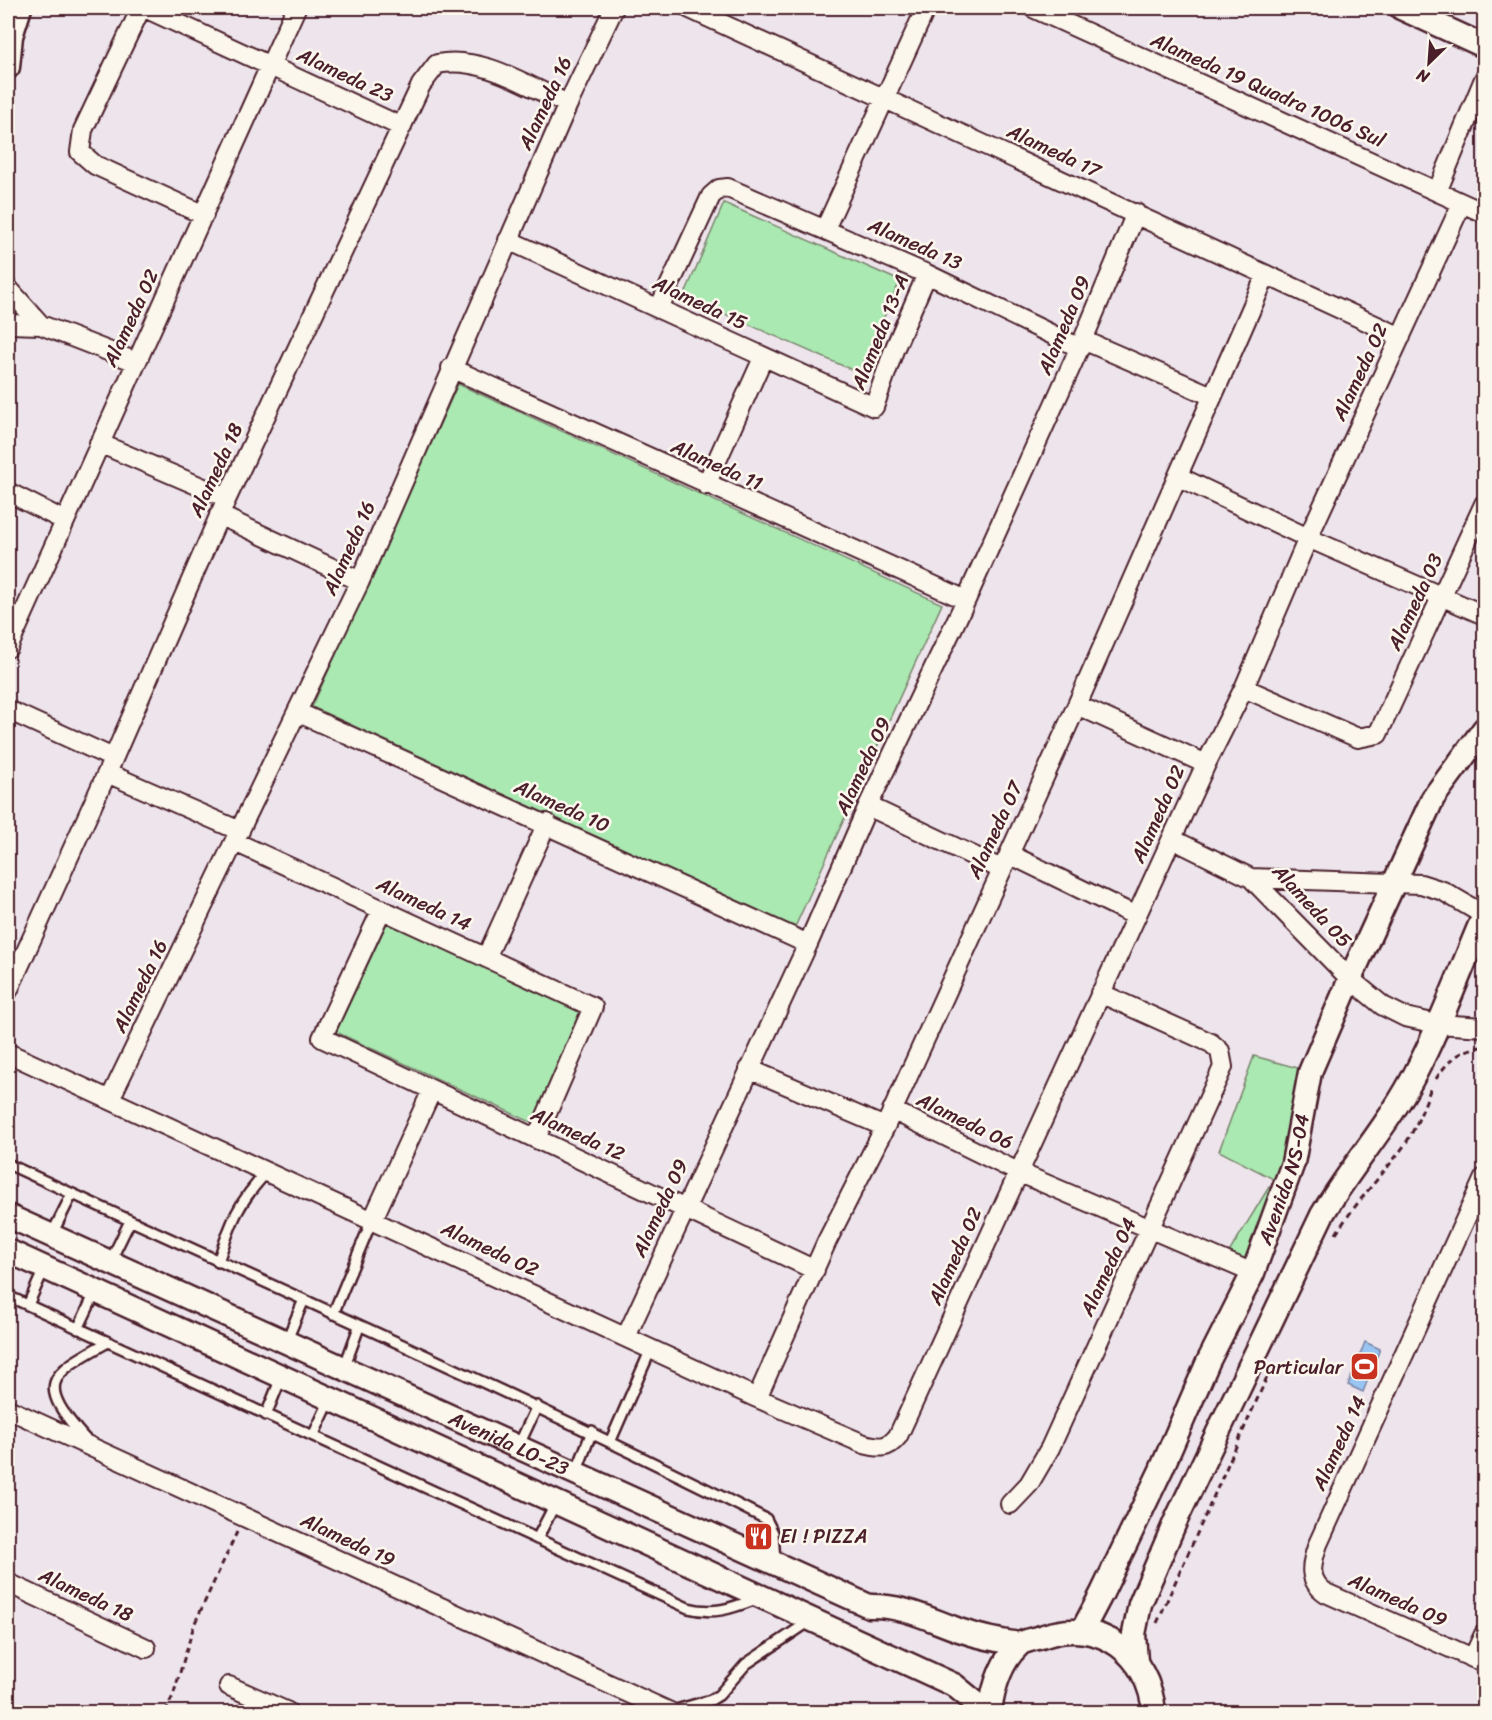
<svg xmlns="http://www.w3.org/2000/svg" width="1492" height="1720" viewBox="0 0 1492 1720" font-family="Sriracha,sans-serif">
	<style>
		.green { fill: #aae9b1; stroke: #7a846e; stroke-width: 1.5 }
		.water { fill: #99c5f3; stroke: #7983a3; stroke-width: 1.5 }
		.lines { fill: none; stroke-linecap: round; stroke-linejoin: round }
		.service-casing { stroke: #4a1f2b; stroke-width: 14 }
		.minor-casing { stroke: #4a1f2b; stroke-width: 22 }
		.tertiary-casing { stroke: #4a1f2b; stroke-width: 27 }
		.path { stroke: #4a1f2b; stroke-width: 3; stroke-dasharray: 6 4.5; stroke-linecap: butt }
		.service { stroke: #fbf7ec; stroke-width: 9 }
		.minor { stroke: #fbf7ec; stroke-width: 18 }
		.tertiary { stroke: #fbf7ec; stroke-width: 22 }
		.labels { text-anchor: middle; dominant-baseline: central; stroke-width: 5; stroke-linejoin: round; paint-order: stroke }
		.street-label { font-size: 20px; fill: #4a1f2b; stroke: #fbf7ec }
		.poi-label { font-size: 20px; fill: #4a1f2b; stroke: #fbf7ec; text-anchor: end }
	</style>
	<rect width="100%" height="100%" fill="#eee5ec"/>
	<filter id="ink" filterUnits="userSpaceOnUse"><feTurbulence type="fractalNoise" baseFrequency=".0167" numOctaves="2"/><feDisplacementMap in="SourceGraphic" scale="12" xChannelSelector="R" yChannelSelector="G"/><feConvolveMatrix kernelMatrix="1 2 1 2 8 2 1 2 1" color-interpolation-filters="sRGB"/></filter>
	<g filter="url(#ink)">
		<path class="green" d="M724,203L900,281L859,373L684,296Z
			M458,384L942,604L795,927L312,707Z
			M387,923L585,1014L535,1124L336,1032Z
			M1254,1056L1305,1070L1277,1181L1219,1151Z
			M1269,1187L1277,1194L1251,1262L1228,1254Z"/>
		<path class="water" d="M1365,1342L1380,1349L1363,1392L1348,1385Z"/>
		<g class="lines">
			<defs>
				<path id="service" d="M8,1164C261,1282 517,1393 766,1519L773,1533L775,1561
					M51,1236L72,1194
					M110,1262L130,1221
					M218,1262C231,1222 238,1202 268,1171
					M8,1296L688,1608C715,1615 732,1608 756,1599
					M28,1305L44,1269
					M333,1314L372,1220
					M78,1329L95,1293
					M286,1342L303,1302
					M344,1368L359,1327
					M266,1415L281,1378
					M313,1436L330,1400
					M611,1440L651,1349
					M87,1441C35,1383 47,1376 108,1342
					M518,1447L537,1406
					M576,1473L592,1431
					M537,1539L555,1504
					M669,1712L711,1700L719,1695L746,1664L810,1621"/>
				<path id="minor" d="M141,8L83,130L80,152L95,165L204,215
					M145,8L402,127
					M688,8L1401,337
					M1033,8L1484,213
					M1437,192L1484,79
					M825,229L926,8
					M508,240L874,407L894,350L927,274
					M8,288L41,325
					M659,308L711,196L719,189L728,188L927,274L1080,348
					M8,324L41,325L136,362
					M1083,340L1212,396
					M451,368L966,600
					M99,443L227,498
					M1179,477L1308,538L1484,615
					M706,485L763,358
					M8,492L63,520
					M219,515L360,581
					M8,648L296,8
					M1244,688L1358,738L1378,734L1484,504
					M1077,705L1206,764
					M8,710L113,758
					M297,712L808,944
					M107,773L240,831
					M868,806L1001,869
					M1172,839L1251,878L1350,979L1383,1006L1405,1017L1437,1024L1484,1027
					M235,842L593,1007L536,1139
					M1009,854L1136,916
					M1251,878L1421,884L1443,891L1484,915
					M382,909L322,1038L815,1270
					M486,958L547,823
					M8,991L107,773L227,498L421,85L437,64C482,55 527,86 568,104
					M8,1053L757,1398L864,1444C880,1448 888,1449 898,1436L1206,764L1244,688L1308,538L1462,203
					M749,1069L885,1127
					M110,1099L360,581L568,104L614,8
					M892,1110L1018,1172L1253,1273
					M1484,1178L1318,1544C1311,1564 1307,1580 1326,1593L1484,1663
					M373,1219L432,1090
					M626,1337L808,944L868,806L966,600L1083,340L1136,213
					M757,1398L827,1241L885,1127L1077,705L1266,275
					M8,1409L670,1712
					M1010,1504L1029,1484L1050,1448L1223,1067L1220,1051L1211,1043L1100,993
					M8,1583L146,1648
					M1473,1658L1484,1634
					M229,1686L288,1712"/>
				<g id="tertiary">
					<path d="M1401,8L1484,46"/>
					<path d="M8,67L11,36L20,8"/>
					<path id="s1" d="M8,1216L869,1606C903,1605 928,1619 959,1630C979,1637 999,1641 1019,1644"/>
					<path d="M8,1251L954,1685L987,1712"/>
					<path id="s2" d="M1082,1631L1102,1593L1161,1470L1208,1362L1253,1273L1293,1163L1310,1072L1350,979L1433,798L1484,729"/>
					<path d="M1136,1661L1134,1634L1140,1604L1176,1520L1322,1215C1352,1165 1391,1122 1417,1070C1443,1020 1462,966 1484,915"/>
					<path d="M990,1712C993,1689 1001,1662 1018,1646C1023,1640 1037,1639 1044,1636C1101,1617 1149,1655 1154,1712"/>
				</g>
			</defs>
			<use href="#service" class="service-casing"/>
			<use href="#minor" class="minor-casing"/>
			<use href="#tertiary" class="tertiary-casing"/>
			<path class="path" d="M1436,1079C1447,1061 1462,1048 1484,1047
				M1336,1234C1357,1200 1382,1176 1404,1146C1416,1128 1424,1107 1431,1087
				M1157,1623L1268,1375
				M165,1712L173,1696L194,1625L237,1532"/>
			<use href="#service" class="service"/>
			<use href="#minor" class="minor"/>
			<use href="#tertiary" class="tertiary"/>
		</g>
	</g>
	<defs>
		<symbol id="stadium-square" viewBox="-11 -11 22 22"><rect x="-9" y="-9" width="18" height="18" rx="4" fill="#c8321e" stroke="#fbf7ec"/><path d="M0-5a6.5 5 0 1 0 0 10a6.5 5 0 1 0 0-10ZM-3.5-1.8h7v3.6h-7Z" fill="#fff"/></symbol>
		<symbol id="restaurant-square" viewBox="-11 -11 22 22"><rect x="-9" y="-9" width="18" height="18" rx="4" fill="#c8321e" stroke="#fbf7ec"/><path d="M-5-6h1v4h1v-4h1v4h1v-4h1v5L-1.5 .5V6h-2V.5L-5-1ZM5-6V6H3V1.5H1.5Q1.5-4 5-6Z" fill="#fff"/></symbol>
	</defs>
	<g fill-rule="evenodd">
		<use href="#stadium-square" x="1348" y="1350" width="33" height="33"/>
		<use href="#restaurant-square" x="742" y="1520" width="33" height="33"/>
	</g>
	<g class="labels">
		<g class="street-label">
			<text transform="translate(345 75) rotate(25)">Alameda 23</text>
			<text transform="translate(1268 90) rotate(24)">Alameda 19 Quadra 1006 Sul</text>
			<text transform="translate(545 103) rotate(-65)">Alameda 16</text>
			<text transform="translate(1054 151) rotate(25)">Alameda 17</text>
			<text transform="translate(915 244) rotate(24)">Alameda 13</text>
			<text transform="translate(700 303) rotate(25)">Alameda 15</text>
			<text transform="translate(131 318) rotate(-65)">Alameda 02</text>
			<text transform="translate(1064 325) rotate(-67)">Alameda 09</text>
			<text transform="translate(880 332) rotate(-68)">Alameda 13-A</text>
			<text transform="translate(1360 372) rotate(-65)">Alameda 02</text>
			<text transform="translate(717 465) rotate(24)">Alameda 11</text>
			<text transform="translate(216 470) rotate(-65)">Alameda 18</text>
			<text transform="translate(349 548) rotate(-66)">Alameda 16</text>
			<text transform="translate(1415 602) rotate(-65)">Alameda 03</text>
			<text transform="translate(863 766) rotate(-65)">Alameda 09</text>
			<text transform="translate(562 806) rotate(24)">Alameda 10</text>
			<text transform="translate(1158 814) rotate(-66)">Alameda 02</text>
			<text transform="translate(995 830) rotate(-65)">Alameda 07</text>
			<text transform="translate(424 904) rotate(25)">Alameda 14</text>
			<text transform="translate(1312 906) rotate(47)">Alameda 05</text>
			<text transform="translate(140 986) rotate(-64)">Alameda 16</text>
			<text transform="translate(965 1121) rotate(26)">Alameda 06</text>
			<text transform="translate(578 1134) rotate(25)">Alameda 12</text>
			<text stroke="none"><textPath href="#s2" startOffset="496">Avenida NS-04</textPath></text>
			<text transform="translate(660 1208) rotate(-65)">Alameda 09</text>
			<text transform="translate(490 1249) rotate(25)">Alameda 02</text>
			<text transform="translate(955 1256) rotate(-66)">Alameda 02</text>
			<text transform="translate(1108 1267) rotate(-65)">Alameda 04</text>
			<text stroke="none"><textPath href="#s1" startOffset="550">Avenida LO-23</textPath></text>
			<text transform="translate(1339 1443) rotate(-65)">Alameda 14</text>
			<text transform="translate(348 1540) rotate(25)">Alameda 19</text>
			<text transform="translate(86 1595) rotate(25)">Alameda 18</text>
			<text transform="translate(1398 1600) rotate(24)">Alameda 09</text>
		</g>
		<g class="poi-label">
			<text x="1343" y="1367">Particular</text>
			<text x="780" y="1536" text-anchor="start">EI ! PIZZA</text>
		</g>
	</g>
	<rect width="1492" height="1720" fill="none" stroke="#fbf7ec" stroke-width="30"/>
	<rect x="15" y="15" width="1462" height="1690" fill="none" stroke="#4a1f2b" stroke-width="2" filter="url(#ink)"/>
	<g transform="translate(1429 63) rotate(205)" stroke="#fbf7ec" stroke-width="4.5" paint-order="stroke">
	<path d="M0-4.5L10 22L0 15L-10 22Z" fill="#4a1f2b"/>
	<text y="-9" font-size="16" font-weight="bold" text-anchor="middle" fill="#4a1f2b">N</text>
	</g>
</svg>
